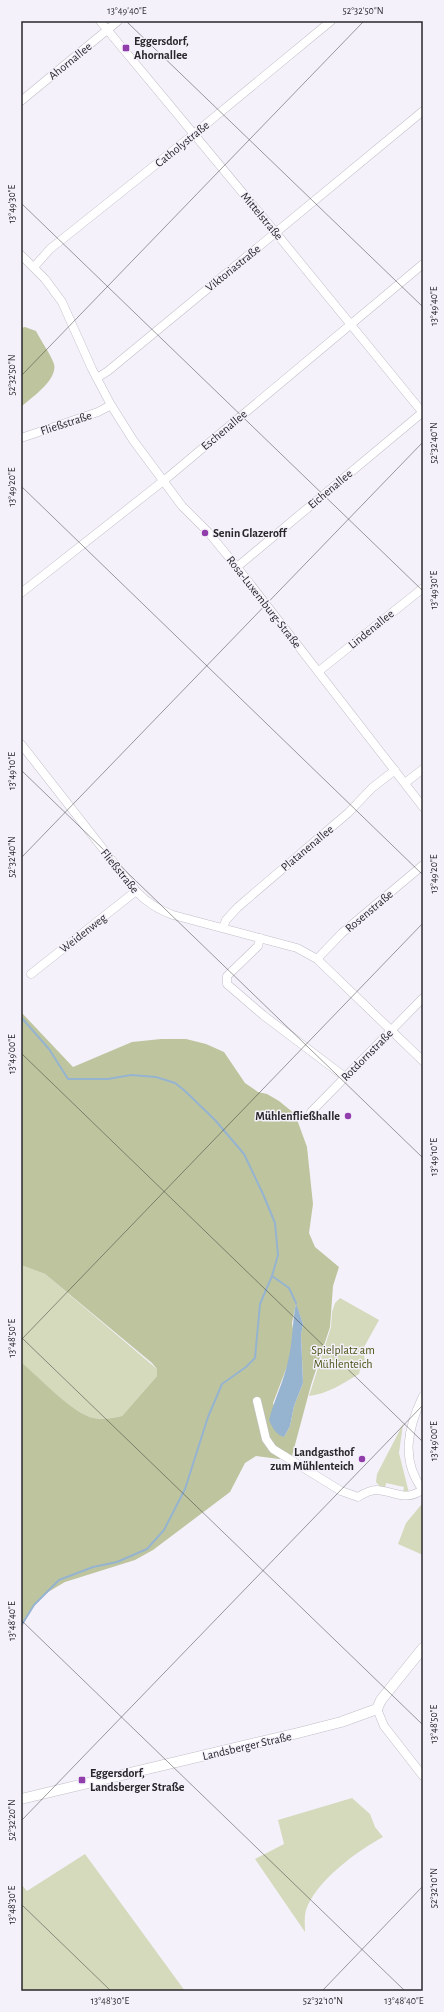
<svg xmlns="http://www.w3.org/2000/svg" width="444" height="2012" viewBox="0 0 444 2012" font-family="'Alegreya Sans',sans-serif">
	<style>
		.green { fill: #d4dabb }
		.forest { fill: #bec59e; fill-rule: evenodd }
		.water { fill: #96b3d0 }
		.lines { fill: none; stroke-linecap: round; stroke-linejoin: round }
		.stream { stroke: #96b3d0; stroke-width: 2 }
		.minor-casing { stroke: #c2bec8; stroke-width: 9 }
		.major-casing { stroke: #c2bec8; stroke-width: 11 }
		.minor { stroke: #fff; stroke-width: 8 }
		.major { stroke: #fff; stroke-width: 10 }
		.ticks { fill: none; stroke: #29272b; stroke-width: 1; stroke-opacity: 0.45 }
		.poi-dot { fill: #913dab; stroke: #f5f1fb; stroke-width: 1.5 }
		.labels { text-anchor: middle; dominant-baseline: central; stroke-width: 3; stroke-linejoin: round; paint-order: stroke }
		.poi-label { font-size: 12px; font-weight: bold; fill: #29272b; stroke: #f5f1fb; text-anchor: start }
		.street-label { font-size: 12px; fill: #29272b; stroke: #f5f1fb }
		.park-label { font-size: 12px; fill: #4a5114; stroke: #f5f1fb }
		.neatline { fill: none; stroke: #29272b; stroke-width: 1.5 }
		.ticks-label { font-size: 10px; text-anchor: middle; fill: #29272b }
	</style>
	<rect width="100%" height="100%" fill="#f5f1fb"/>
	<path class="green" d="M21,1265L45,1274L157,1369V1376L122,1416C113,1418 103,1420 94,1418C73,1414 38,1377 21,1362Z
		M340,1298L379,1320L363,1349L366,1367L360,1370L359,1374C343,1383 328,1394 309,1396L331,1327L332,1312L335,1303Z
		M403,1424L399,1453L409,1493L403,1492L404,1487L386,1483L385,1489L381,1488L376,1482L377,1474Z
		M421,1505L423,1506V1555L398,1544L406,1523Z
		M352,1798L370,1814L375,1827L383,1837C357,1851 316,1881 306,1910C304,1917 305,1925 305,1932L255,1859L284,1844L278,1820Z
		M85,1854L185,1991H21V1884L27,1891Z"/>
	<path class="forest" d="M25,327L36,331C41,341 50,353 54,364C58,380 31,398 21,407V328Z
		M21,1012L73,1067L132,1042L161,1039H186L206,1044L224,1052L245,1083L258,1092L267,1094L279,1101L295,1114L307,1147L313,1204L309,1233L315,1247L339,1267L333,1286L330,1327L311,1385L292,1456L279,1459L256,1456L245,1463L230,1492L153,1550L135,1560L65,1582L43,1595L30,1610L21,1625V1362C39,1377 73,1414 94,1418C103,1420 113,1418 122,1416L157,1376V1369L152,1363L45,1274L21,1265ZM296,1304L303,1324L301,1335L303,1383L294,1406L290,1426L284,1437L273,1403L288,1364L294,1336L292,1323Z"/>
	<path class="water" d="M296,1303L303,1324L301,1335L303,1383L294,1406L290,1426L284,1437C276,1435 272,1427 269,1420C274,1400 284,1381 288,1361C293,1342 292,1323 296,1303Z"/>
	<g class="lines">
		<path class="stream" d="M21,1017L49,1049L68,1079H108L131,1075L156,1077L175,1083L185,1091L215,1120L244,1154L263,1194L275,1223L278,1255L272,1276L260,1304L255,1358L246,1367L222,1384L208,1417L185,1489L164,1530L147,1549L117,1562L93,1567L59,1580L34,1605L21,1626
			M272,1276L289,1288L296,1303"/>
		<defs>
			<path id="minor" d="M100,21L276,233L423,413
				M21,101L118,21
				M21,255L45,279L62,302L92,369L111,405L133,440L182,506L208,532L237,567L423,807
				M34,267L50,249L194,134L331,21
				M97,378L108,371L423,111
				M21,438L98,412L111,405
				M237,567L423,412
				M21,593L167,478L423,264
				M319,671L423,588
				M21,744L136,891C147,903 158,909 173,915L297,948L317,959L423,1061
				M405,783L423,769
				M223,928L226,920L238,907L348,813L372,788L395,770
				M260,938L258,946L227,976V984L263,1015L345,1077
				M317,959L342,933L423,865
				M31,974L136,891
				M311,1112L423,998
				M423,1396C408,1427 400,1460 423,1490
				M257,1401L266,1439L273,1449L341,1491L358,1497C363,1494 371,1490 376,1490C395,1491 405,1502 422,1490
				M377,1709L384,1726L423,1776"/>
			<path id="major" d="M21,1799L298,1733L341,1722L377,1709L381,1700L423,1648"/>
		</defs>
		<use href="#minor" class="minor-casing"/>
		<use href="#major" class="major-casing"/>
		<use href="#minor" class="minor"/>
		<use href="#major" class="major"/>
	</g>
	<path class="ticks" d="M126,21L423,307M420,21L423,24M21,203L423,591M21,376L364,21M21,486L423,875M21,770L423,1158M21,858L423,442M21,1053L423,1442M21,1337L423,1725M21,1340L423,923M21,1620L405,1991M21,1821L423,1405M21,1904L111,1991M322,1991L423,1886"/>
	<g class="poi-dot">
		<rect x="122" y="44" width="8" height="8" rx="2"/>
		<circle cx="205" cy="533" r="4"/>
		<circle cx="348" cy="1116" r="4"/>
		<circle cx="362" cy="1459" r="4"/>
		<rect x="78" y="1776" width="8" height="8" rx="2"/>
	</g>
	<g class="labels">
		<g class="poi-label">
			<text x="134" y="41">Eggersdorf,<tspan x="134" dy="14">Ahornallee</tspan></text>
			<text x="213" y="533">Senin Glazeroff</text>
			<text x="340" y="1116" text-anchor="end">Mühlenfließhalle</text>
			<text x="354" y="1452" text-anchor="end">Landgasthof<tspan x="354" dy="14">zum Mühlenteich</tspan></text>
			<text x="90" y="1773">Eggersdorf,<tspan x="90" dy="14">Landsberger Straße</tspan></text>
		</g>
		<g class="street-label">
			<text transform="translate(70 61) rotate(-39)">Ahornallee</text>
			<text transform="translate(182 144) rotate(-39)">Catholystraße</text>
			<text transform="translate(262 216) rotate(50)">Mittelstraße</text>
			<text transform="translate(233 268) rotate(-39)">Viktoriastraße</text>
			<text transform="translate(66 423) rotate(-18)">Fließstraße</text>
			<text transform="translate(224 430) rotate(-40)">Eschenallee</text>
			<text transform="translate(330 489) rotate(-40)">Eichenallee</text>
			<text transform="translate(264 602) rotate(52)">Rosa-Luxemburg-Straße</text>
			<text transform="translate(371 629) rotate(-39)">Lindenallee</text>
			<text transform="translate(307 848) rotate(-40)">Platanenallee</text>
			<text transform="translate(120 871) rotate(51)">Fließstraße</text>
			<text transform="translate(369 911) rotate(-40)">Rosenstraße</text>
			<text transform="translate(83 933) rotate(-38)">Weidenweg</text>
			<text transform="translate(367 1055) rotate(-45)">Rotdornstraße</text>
			<text transform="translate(247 1746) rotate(-13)">Landsberger Straße</text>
		</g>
		<g class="park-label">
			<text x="343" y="1350">Spielplatz am<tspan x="343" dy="14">Mühlenteich</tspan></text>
		</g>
	</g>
	<rect width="444" height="2012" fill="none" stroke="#f5f1fb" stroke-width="44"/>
	<rect x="22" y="22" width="400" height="1968" class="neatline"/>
	<g class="ticks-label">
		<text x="127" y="14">13°49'40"E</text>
		<text x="363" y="14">52°32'50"N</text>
		<text transform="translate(11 204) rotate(-90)" y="4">13°49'30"E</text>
		<text transform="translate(433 306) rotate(-90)" y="4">13°49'40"E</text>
		<text transform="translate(11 375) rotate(-90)" y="4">52°32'50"N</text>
		<text transform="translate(433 443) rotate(-90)" y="4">52°32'40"N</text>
		<text transform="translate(11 487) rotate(-90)" y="4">13°49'20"E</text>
		<text transform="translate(433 590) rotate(-90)" y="4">13°49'30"E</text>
		<text transform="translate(11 771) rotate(-90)" y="4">13°49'10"E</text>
		<text transform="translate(11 857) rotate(-90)" y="4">52°32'40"N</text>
		<text transform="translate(433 874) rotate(-90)" y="4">13°49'20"E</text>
		<text transform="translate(11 1054) rotate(-90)" y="4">13°49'00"E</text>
		<text transform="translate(433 1157) rotate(-90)" y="4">13°49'10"E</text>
		<text transform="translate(11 1338) rotate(-90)" y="4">13°48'50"E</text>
		<text transform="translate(433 1441) rotate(-90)" y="4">13°49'00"E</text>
		<text transform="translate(11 1621) rotate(-90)" y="4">13°48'40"E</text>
		<text transform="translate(433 1724) rotate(-90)" y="4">13°48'50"E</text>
		<text transform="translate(11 1820) rotate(-90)" y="4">52°32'20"N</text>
		<text transform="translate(433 1888) rotate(-90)" y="4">52°32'10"N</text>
		<text transform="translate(11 1905) rotate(-90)" y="4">13°48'30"E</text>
		<text x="110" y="2004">13°48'30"E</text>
		<text x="323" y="2004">52°32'10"N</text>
		<text x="404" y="2004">13°48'40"E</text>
	</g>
</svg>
